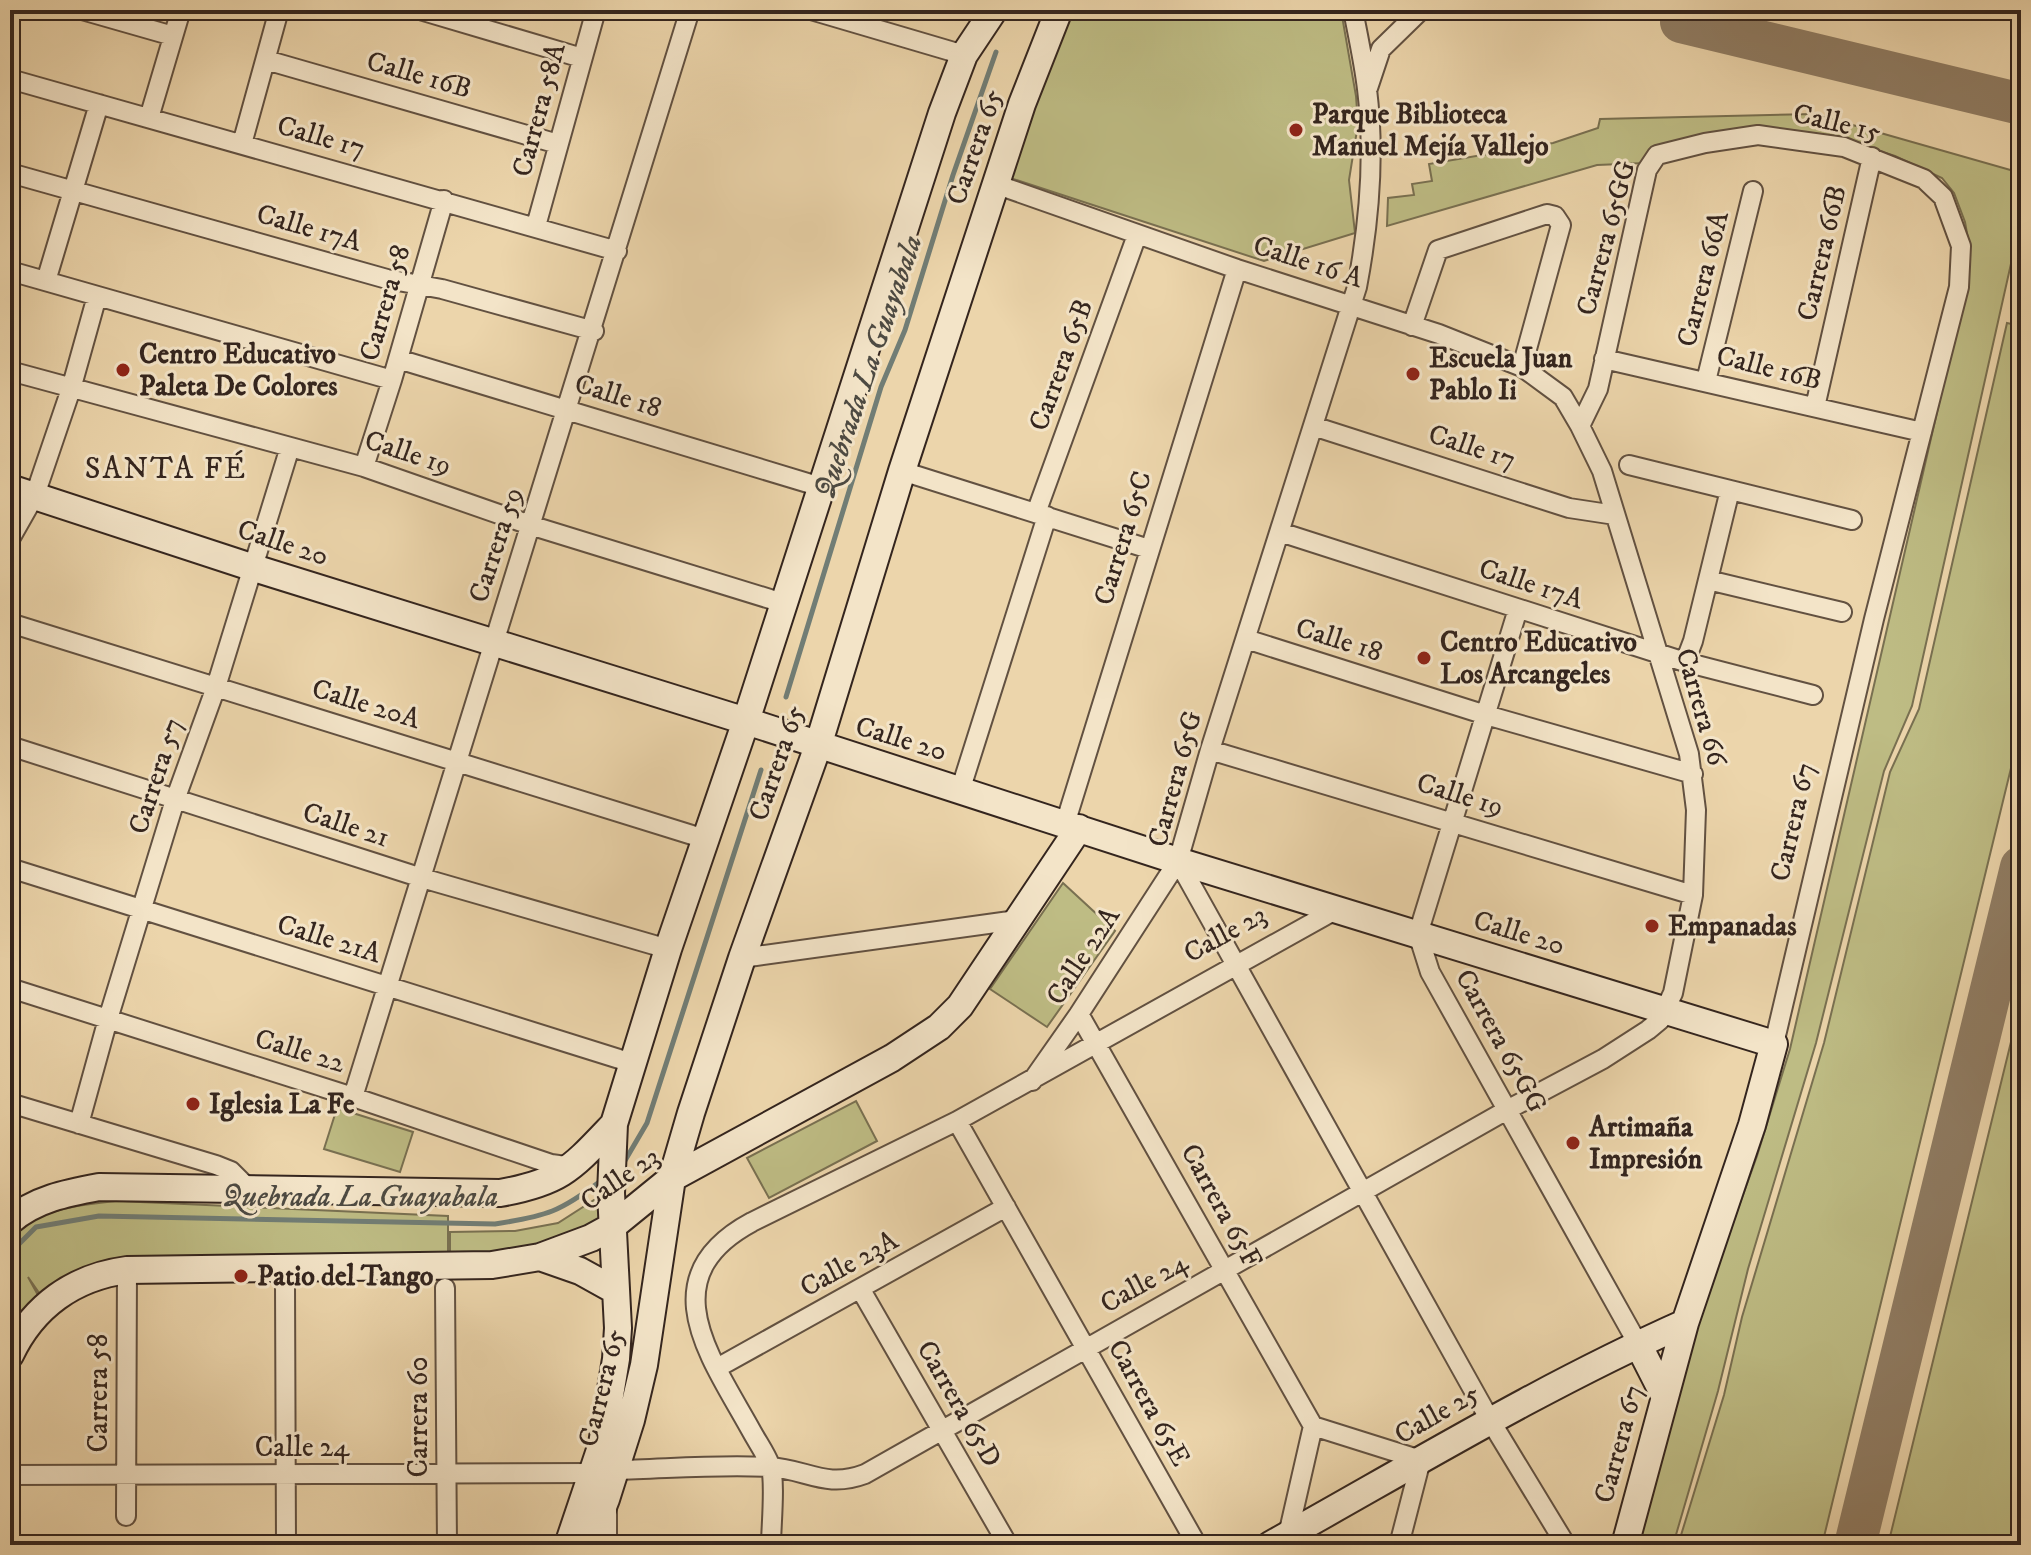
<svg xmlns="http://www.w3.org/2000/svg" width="2031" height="1555" viewBox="0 0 2031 1555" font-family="'IM FELL DW Pica',serif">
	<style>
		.green { fill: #bebc84; stroke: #797051; stroke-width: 2 }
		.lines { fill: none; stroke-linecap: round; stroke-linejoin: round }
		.stream { stroke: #717d75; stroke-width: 5 }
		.taxiway { stroke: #907d64; stroke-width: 42 }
		.street-casing { stroke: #625141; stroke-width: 22 }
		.secondary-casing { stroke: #34251e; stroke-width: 30 }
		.street { stroke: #f3e4c8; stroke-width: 18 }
		.secondary { stroke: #f3e4c8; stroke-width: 26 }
		.poi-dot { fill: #8f2418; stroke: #f3e4c8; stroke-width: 3 }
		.labels { text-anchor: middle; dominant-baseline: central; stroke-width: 6; stroke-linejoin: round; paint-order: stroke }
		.street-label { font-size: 28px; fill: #34251e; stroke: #f3e4c8 }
		.poi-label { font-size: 28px; font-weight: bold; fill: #34251e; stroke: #f3e4c8; text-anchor: start }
		.water-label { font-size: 30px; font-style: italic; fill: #4d4a42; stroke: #f3e4c8 }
		.neighbourhood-label { font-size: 30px; letter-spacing: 2px; fill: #34251e; stroke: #f3e4c8 }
	</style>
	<rect width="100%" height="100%" fill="#ecd5ab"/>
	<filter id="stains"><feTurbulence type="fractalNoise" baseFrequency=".0025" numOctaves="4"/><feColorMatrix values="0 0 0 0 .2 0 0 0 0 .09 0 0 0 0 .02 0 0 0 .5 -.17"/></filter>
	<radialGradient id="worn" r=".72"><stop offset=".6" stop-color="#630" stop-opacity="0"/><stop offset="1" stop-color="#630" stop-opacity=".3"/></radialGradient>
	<path class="green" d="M1067,10H1341L1356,96L1358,124L1349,180L1355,233L1264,261L1004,176Z
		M1814,114L2021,173V219L1912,706L1884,771L1816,1043L1748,1269L1718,1391L1673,1545H1635L1693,1334L1757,1156L1790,1049L1968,278L1970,250L1965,222L1954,193L1942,178L1895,156L1844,140L1777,132L1645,163L1597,165L1387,226L1388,198L1414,195L1412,184L1432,181L1429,164L1553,143L1598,128L1600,119Z
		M2007,323L2021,326V727L1822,1545H1678L1724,1395L1742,1317L1824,1043L1890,772L1919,709Z
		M1063,883L1115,931L1047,1027L990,989Z
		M2021,1001V1545H1888Z
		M856,1101L877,1141L769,1198L747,1158Z
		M337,1108L413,1132L400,1172L324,1149Z
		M597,1198L605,1226L556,1249L450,1259V1232L515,1231L558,1223Z
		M118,1201L448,1216V1259L143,1256L110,1262L42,1297L28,1277L44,1306L10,1361V1247L16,1255L10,1232C48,1209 74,1205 118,1201Z"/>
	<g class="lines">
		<path class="stream" d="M786,697L881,387L905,330L953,175L996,52
			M623,1164L647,1123L761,770
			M10,1253L36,1227L99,1216L495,1224C547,1216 560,1212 602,1180"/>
		<path class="taxiway" d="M1681,22L2021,104
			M1855,1545L2021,867"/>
		<defs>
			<path id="street" d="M82,10L173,36
				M420,10L582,58
				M811,10L964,55
				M266,60L558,144
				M10,79L617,251
				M1368,88L1381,49L1421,10
				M149,118L181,10
				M242,144L279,10
				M10,173L387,279L442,289L594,331
				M536,226L596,10
				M10,271L392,380
				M46,281L99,104
				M1412,326L1438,250L1547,214L1555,216L1561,225L1522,367
				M398,359L821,487
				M1604,359L1922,432
				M10,371L364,467L533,526L783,603
				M1706,381L1753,191
				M1815,407L1872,157
				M1313,426L1569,508L1615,515
				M1580,426L1598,389L1647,170L1657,155L1705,143L1758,135L1844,147L1924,179L1943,197L1961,246L1959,287L1874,619L1774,1044
				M1629,465L1852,520
				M364,467L392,380L444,200
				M902,471L1149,549
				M1036,513L1137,235
				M1280,532L1685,662L1813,695
				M10,539L35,495L71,389L97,296
				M1708,580L1842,612
				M1518,609L1418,934L1430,972L1638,1344
				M10,623L705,839
				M1246,639L1486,715L1693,774
				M1685,662L1693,641L1730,490
				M10,746L422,878L668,949
				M1210,750L1693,895
				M960,791L1047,516
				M1065,824L1237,269
				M1178,861L1490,1420L1566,1545
				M10,868L632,1063
				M742,958L1017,920
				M10,988L353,1097L551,1164L573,1167
				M1079,1014L1313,1426L1288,1535L1320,1545
				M1032,1081L1079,1014L1178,861L1210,750L1357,287C1369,224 1375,154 1367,89C1364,63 1358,36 1353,10
				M353,1097C466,735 579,373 690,10
				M10,1103L216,1165L231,1171L247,1187
				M957,1121L1197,1545
				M79,1124L108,1019L175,800L216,687L290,447
				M285,1283L286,1545
				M445,1288L447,1545
				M861,1290L1008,1545
				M717,1368L1006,1207
				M1313,1426L1421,1460L1399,1545
				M615,1470C666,1469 718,1464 769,1467C807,1469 825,1489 865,1474L1507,1110L1603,1059L1648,1030L1660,1020L1673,993L1693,895L1696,810L1689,754L1602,471L1580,426L1563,397L1522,367L1439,334L1237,269L995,184
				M10,1475L593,1473
				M607,1508V1545
				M126,1516L127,1270
				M771,1545C771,1527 776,1479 770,1465C766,1454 758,1443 752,1432C712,1359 648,1278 752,1222L957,1121L1339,908"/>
			<path id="secondary" d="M10,488L254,568L746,721L1178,861L1774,1044L1752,1125L1685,1323L1625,1545
				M10,1221C35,1199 67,1193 99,1187L500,1193C562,1182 572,1168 614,1124
				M540,1257L580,1271L616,1291
				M1638,1344L1664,1395
				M10,1355C33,1306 74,1277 127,1270L492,1265L540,1257L591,1238L613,1226L672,1178L892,1058L939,1027L960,1006L1079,828
				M568,1545L602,1444L616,1359L618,1328L611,1193L614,1124L668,949L746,721L942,113L964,55L994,10
				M588,1545L606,1499L631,1420L644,1365L672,1178L691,1113L742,958L818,746L902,471L1022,104L1059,10
				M1270,1545C1407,1469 1541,1387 1685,1323"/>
		</defs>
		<use href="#street" class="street-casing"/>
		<use href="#secondary" class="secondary-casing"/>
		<use href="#street" class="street"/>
		<use href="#secondary" class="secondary"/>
	</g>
	<g class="poi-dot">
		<circle cx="1296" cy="130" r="8"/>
		<circle cx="123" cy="370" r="8"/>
		<circle cx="1413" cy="374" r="8"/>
		<circle cx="1424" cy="658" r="8"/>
		<circle cx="1652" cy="926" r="8"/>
		<circle cx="193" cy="1104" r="8"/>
		<circle cx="1573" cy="1143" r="8"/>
		<circle cx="241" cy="1276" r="8"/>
	</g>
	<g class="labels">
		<g class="street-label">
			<text transform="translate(419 75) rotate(16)">Calle 16B</text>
			<text transform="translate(539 110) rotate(-75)">Carrera 58A</text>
			<text transform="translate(1837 123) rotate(13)">Calle 15</text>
			<text transform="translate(321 137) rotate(16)">Calle 17</text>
			<text transform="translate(975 147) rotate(-71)">Carrera 65</text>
			<text transform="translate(309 228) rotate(16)">Calle 17A</text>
			<text transform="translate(1606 238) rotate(-75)">Carrera 65GG</text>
			<text transform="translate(1822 253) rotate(-77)">Carrera 66B</text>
			<text transform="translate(1308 262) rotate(18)">Calle 16 A</text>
			<text transform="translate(1703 279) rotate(-76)">Carrera 66A</text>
			<text transform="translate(385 303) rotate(-74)">Carrera 58</text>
			<text transform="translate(1061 365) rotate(-70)">Carrera 65B</text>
			<text transform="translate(1769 368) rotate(14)">Calle 16B</text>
			<text transform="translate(618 396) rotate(17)">Calle 18</text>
			<text transform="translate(1472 447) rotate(18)">Calle 17</text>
			<text transform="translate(408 453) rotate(18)">Calle 19</text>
			<text transform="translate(1123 538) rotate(-73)">Carrera 65C</text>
			<text transform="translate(283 543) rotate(18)">Calle 20</text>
			<text transform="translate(496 545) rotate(-72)">Carrera 59</text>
			<text transform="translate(1531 584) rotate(18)">Calle 17A</text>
			<text transform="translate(1339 640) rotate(17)">Calle 18</text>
			<text transform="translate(366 704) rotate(17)">Calle 20A</text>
			<text transform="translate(1701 707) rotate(74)">Carrera 66</text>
			<text transform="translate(901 739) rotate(17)">Calle 20</text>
			<text transform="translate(777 763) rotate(-71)">Carrera 65</text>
			<text transform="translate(156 776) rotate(-72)">Carrera 57</text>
			<text transform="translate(1175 779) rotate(-75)">Carrera 65G</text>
			<text transform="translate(1460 795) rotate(17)">Calle 19</text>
			<text transform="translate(1793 822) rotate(-77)">Carrera 67</text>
			<text transform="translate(346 825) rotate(18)">Calle 21</text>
			<text transform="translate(1519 933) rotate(17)">Calle 20</text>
			<text transform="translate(1225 934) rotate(-29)">Calle 23</text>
			<text transform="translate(329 939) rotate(17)">Calle 21A</text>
			<text transform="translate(1083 956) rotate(-57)">Calle 22A</text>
			<text transform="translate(1501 1041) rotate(61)">Carrera 65GG</text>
			<text transform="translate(300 1051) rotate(17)">Calle 22</text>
			<text transform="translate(620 1179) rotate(-35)">Calle 23</text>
			<text transform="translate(1221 1206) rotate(61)">Carrera 65F</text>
			<text transform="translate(849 1264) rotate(-29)">Calle 23A</text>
			<text transform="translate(1144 1283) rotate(-29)">Calle 24</text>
			<text transform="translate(602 1388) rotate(-76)">Carrera 65</text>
			<text transform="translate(98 1393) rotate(-90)">Carrera 58</text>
			<text transform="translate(1149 1403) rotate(61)">Carrera 65E</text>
			<text transform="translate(959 1404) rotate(60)">Carrera 65D</text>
			<text transform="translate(1437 1414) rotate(-30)">Calle 25</text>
			<text transform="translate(418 1417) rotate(-90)">Carrera 60</text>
			<text transform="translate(1619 1444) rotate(-75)">Carrera 67</text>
			<text x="302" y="1447">Calle 24</text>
		</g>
		<g class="poi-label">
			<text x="1312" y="114">Parque Biblioteca<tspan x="1312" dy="32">Manuel Mejía Vallejo</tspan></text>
			<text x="139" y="354">Centro Educativo<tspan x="139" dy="32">Paleta De Colores</tspan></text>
			<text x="1429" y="358">Escuela Juan<tspan x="1429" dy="32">Pablo Ii</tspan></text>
			<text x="1440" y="642">Centro Educativo<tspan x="1440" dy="32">Los Arcangeles</tspan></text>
			<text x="1668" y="926">Empanadas</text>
			<text x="209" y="1104">Iglesia La Fe</text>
			<text x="1589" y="1127">Artimaña<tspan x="1589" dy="32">Impresión</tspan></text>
			<text x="257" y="1276">Patio del Tango</text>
		</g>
		<g class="water-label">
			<text transform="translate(869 367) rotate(-71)">Quebrada La Guayabala</text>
			<text x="360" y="1197">Quebrada La Guayabala</text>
		</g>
		<g class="neighbourhood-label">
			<text x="166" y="469">SANTA FÉ</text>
		</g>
	</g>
	<rect width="2031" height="1555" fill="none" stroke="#ecd5ab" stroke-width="40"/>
	<rect x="12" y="12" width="2007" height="1531" fill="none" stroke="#34251e" stroke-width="4"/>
	<rect x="20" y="20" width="1991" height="1515" fill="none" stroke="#34251e" stroke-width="2"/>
	<rect width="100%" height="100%" filter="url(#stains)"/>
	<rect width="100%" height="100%" fill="url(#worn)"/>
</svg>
